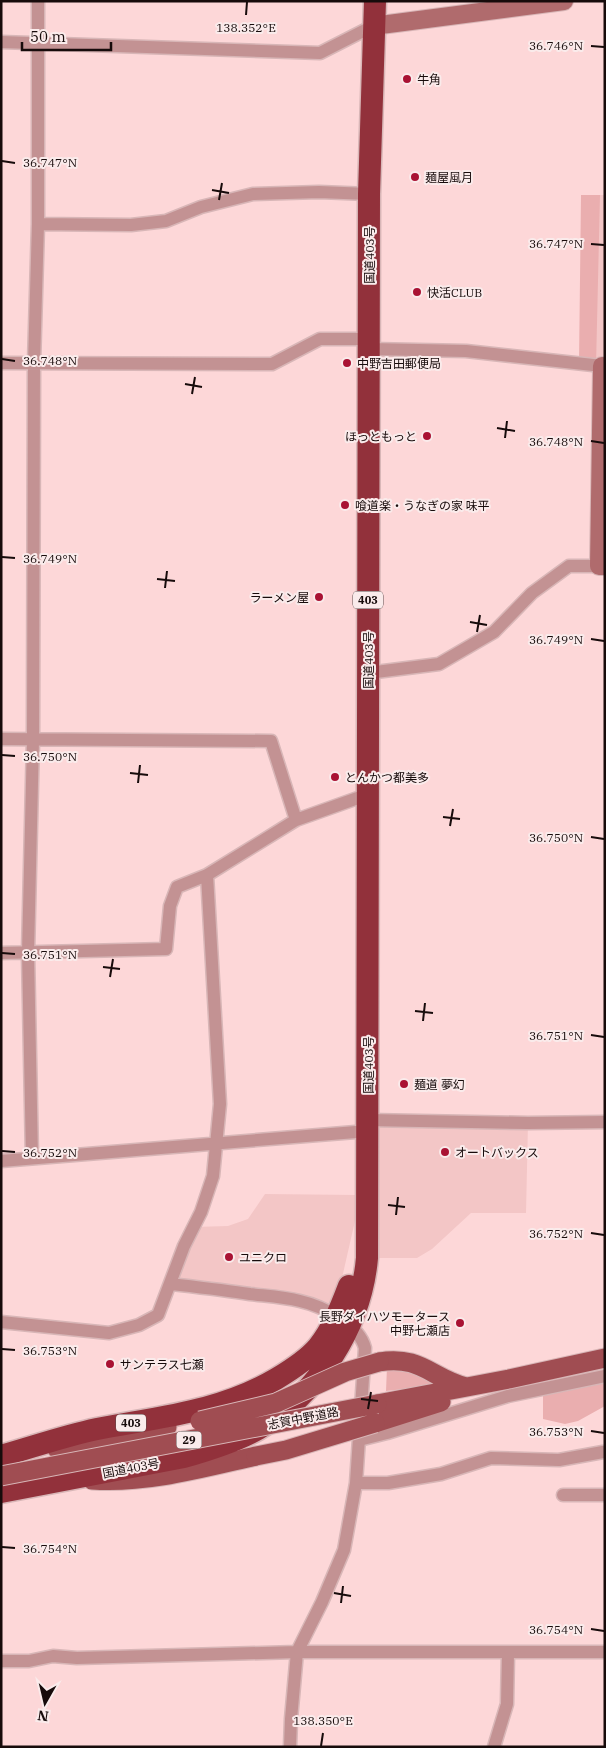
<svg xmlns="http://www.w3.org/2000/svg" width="606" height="1748" viewBox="0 0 606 1748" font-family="'IBM Plex Serif','Noto Sans JP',serif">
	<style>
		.built { fill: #f3c6c6 }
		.green { fill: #eaaeaf }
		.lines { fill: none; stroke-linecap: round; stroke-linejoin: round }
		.street-casing { stroke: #d8b6b7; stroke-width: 15 }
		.secondary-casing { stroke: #d8b6b7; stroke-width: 20 }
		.primary-casing { stroke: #d8b6b7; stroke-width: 21 }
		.highway-casing { stroke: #d8b6b7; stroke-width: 25 }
		.street { stroke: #c39293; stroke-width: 12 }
		.secondary { stroke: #b06b6d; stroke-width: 18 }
		.primary { stroke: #a04d52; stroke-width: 19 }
		.highway { stroke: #92313b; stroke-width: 22 }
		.primary-bridge-casing { stroke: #d8b6b7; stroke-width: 21; stroke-linecap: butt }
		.primary-bridge { stroke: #a04d52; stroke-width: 19 }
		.ticks { fill: none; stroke: #170b0b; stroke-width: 2 }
		.poi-dot { fill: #a91233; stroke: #faebeb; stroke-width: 2 }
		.labels { text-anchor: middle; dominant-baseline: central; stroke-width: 4; stroke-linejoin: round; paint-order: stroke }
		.shield { fill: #faebeb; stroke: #5b4e4e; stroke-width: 1 }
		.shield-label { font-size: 11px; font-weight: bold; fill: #170b0b }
		.poi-label { font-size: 12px; fill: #170b0b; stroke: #faebeb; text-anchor: start }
		.street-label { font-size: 12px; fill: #170b0b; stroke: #faebeb }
		.ticks-label { font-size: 12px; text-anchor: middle; fill: #170b0b; stroke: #faebeb; stroke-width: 4; stroke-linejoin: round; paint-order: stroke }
	</style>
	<rect width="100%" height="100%" fill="#fdd7d8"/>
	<path class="built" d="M581,195H605V566L596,366Z
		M368,1120L528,1123L526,1213H471L432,1249L417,1258H367Z
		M265,1194L356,1195L357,1212L342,1278L326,1311L171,1284L194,1227L228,1226L248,1219Z"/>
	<path class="green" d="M581,195H600L596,366L579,364Z
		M397,1366L440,1385L386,1391L387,1367Z
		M605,1367V1406L578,1421L565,1424L543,1419V1382Z"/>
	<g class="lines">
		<defs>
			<path id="street" d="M1,42L320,53L373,26
				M38,224L131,225L166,221L201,207L253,194L319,192L369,194
				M370,349L466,351L602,366
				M1,363L272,364L320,339H369
				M368,673L439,664L494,632L532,593L569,566H599
				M1,739L271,741L296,820
				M1,953L166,949L170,906L177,887L207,875L296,820L369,794
				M368,1120L528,1123L605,1122
				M32,1158L28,953L33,740L34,363L38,224V1
				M1,1161L368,1131
				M171,1284C197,1287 224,1290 250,1294C267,1296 284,1297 300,1301C322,1306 359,1324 365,1348L356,1483L344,1550L322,1602L297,1652L291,1719L290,1747
				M1,1322L109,1333L139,1325L158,1315L184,1246L201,1212L213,1176L220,1104L207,875
				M359,1440L387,1433L508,1396L605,1376
				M356,1483H388L441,1474L491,1458L559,1460L603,1452
				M563,1495H605
				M1,1661H29L53,1656L77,1658L297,1652H605
				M494,1747L507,1704L508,1653"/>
			<path id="secondary" d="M373,26L564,1
				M602,366L599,566H605"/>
			<path id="primary" d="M379,1362C421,1355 431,1378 466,1387
				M377,1404L509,1379L605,1358
				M375,1423L441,1402
				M57,1449L167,1427
				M92,1480C146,1484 203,1468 256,1456"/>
			<path id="highway" d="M1,1456C33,1447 64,1436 97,1429C159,1417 220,1412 276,1379C291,1370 307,1360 318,1347C332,1330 341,1307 349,1286
				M1,1492L184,1457C209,1450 235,1442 258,1429C318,1394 361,1326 367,1258L369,194L375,1"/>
		</defs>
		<use href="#street" class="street-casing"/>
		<use href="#secondary" class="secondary-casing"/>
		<use href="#primary" class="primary-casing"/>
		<use href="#highway" class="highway-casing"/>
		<use href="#street" class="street"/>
		<use href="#secondary" class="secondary"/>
		<use href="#primary" class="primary"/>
		<use href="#highway" class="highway"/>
		<defs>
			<path id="primary-bridge" d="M200,1421L276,1403L345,1372L379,1362
				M256,1456L286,1450L375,1423
				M1,1476L377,1404"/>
		</defs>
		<use href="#primary-bridge" class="primary-bridge-casing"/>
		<use href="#primary-bridge" class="primary-bridge"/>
	</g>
	<path class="ticks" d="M246,15L247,2M591,46L604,47M2,161L15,163M212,190L229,193M219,200L222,183M591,244L604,245M2,359L15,361M185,384L202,387M192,394L195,377M497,428L515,431M505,438L507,421M591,441L604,443M2,557L15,558M157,579L175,581M165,588L167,571M470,622L487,625M477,632L480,615M591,639L604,641M2,755L15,756M130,773L148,775M138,783L140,765M443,817L460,819M450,826L453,809M591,837L604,839M2,953L15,954M103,967L120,969M110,977L113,959M415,1011L433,1013M423,1021L425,1003M591,1035L604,1037M2,1151L15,1152M388,1205L405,1207M396,1215L398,1197M591,1233L604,1235M2,1349L15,1350M361,1399L378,1401M368,1409L371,1392M591,1431L604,1433M2,1547L15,1548M334,1593L351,1596M341,1603L343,1586M591,1629L604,1631M321,1746L323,1733"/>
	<g class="poi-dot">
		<circle cx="407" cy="79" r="5"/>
		<circle cx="415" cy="177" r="5"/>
		<circle cx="417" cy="292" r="5"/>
		<circle cx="347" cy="363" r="5"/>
		<circle cx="427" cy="436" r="5"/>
		<circle cx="345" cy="505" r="5"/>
		<circle cx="319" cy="597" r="5"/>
		<circle cx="335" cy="777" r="5"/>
		<circle cx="404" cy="1084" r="5"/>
		<circle cx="445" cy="1152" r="5"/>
		<circle cx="229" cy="1257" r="5"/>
		<circle cx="460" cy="1323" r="5"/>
		<circle cx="110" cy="1364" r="5"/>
	</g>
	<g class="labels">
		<g class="shield">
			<rect x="353" y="591.5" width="30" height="17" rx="4"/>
			<rect x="116" y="1414.5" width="30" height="17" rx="4"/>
			<rect x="176.5" y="1431.5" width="25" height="17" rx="4"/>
		</g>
		<g class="shield-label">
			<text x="368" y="600">403</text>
			<text x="131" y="1423">403</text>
			<text x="189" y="1440">29</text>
		</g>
		<g class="poi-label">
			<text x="417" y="79">牛角</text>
			<text x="425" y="177">麺屋風月</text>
			<text x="427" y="292">快活CLUB</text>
			<text x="357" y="363">中野吉田郵便局</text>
			<text x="417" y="436" text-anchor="end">ほっともっと</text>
			<text x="355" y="505">喰道楽・うなぎの家 味平</text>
			<text x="309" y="597" text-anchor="end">ラーメン屋</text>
			<text x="345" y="777">とんかつ都美多</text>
			<text x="414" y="1084">麺道 夢幻</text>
			<text x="455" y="1152">オートバックス</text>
			<text x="239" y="1257">ユニクロ</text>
			<text x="450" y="1316" text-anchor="end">長野ダイハツモータース<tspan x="450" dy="14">中野七瀬店</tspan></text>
			<text x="120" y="1364">サンテラス七瀬</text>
		</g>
		<g class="street-label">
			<text transform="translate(369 255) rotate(-90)">国道403号</text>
			<text transform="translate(368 660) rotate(-90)">国道403号</text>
			<text transform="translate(368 1065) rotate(-90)">国道403号</text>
			<text transform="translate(303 1418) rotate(-11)">志賀中野道路</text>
			<text transform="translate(131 1468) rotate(-11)">国道403号</text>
		</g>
	</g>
	<g class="ticks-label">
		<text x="246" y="32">138.352°E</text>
		<text x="556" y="50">36.746°N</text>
		<text x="50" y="167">36.747°N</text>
		<text x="556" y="248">36.747°N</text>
		<text x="50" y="365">36.748°N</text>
		<text x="556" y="446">36.748°N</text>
		<text x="50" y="563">36.749°N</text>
		<text x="556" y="644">36.749°N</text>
		<text x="50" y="761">36.750°N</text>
		<text x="556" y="842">36.750°N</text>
		<text x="50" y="959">36.751°N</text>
		<text x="556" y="1040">36.751°N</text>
		<text x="50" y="1157">36.752°N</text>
		<text x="556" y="1238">36.752°N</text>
		<text x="50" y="1355">36.753°N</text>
		<text x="556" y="1436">36.753°N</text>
		<text x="50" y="1553">36.754°N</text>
		<text x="556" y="1634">36.754°N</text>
		<text x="323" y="1725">138.350°E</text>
	</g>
	<rect width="606" height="1748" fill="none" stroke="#170b0b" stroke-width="5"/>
	<g transform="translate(45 1703) rotate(188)" stroke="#faebeb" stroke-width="4" paint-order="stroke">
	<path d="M0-4L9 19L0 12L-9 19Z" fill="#170b0b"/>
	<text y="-8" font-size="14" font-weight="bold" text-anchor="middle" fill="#170b0b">N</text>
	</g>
	<path d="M22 42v8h89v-8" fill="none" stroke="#170b0b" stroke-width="2.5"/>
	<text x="30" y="42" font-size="15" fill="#170b0b" stroke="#faebeb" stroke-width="4" paint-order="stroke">50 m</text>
</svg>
